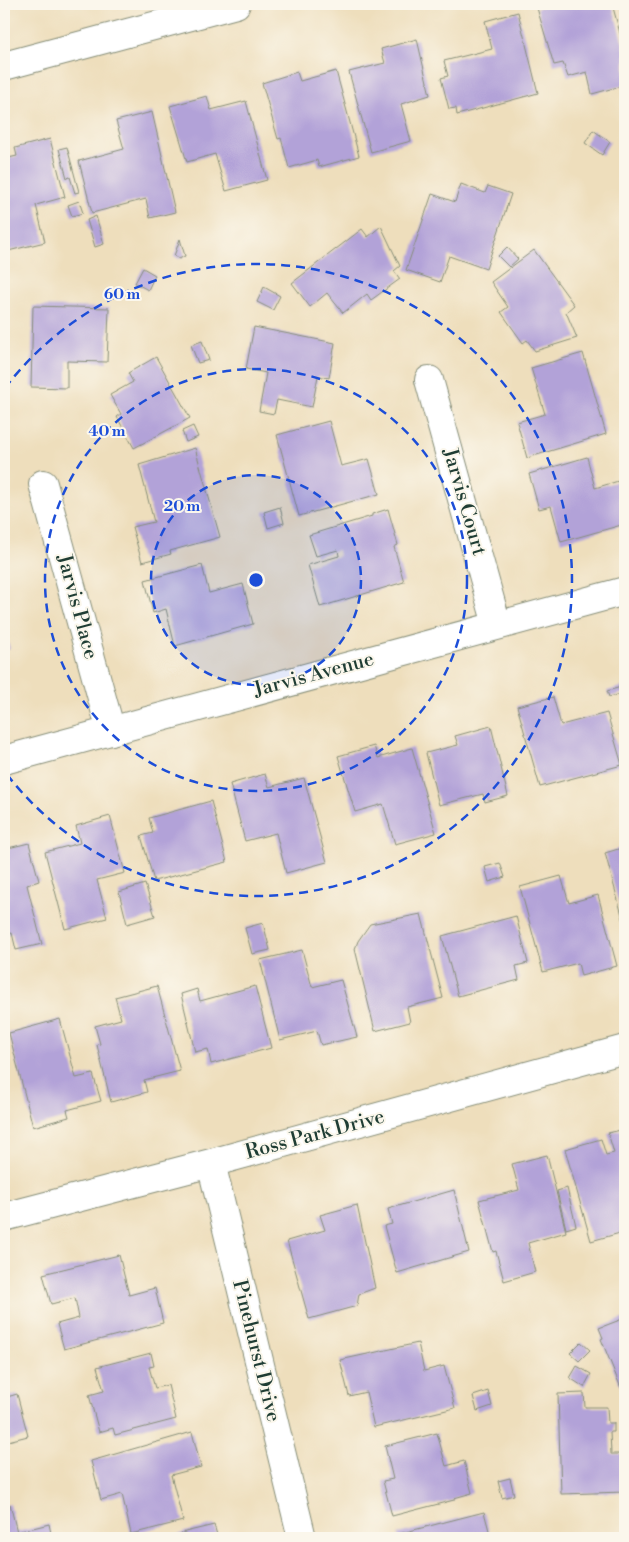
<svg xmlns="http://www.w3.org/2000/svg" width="629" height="1542" viewBox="0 0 629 1542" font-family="'Libre Bodoni',serif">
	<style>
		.building { fill: #b2a2d8 }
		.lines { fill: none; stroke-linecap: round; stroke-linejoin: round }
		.minor-casing { stroke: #868e78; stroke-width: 30 }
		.tertiary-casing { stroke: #868e78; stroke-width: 30 }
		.minor { stroke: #fff; stroke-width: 28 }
		.tertiary { stroke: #fff; stroke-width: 28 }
		.ring { fill: none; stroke: #1d4ed8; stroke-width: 2.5; stroke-dasharray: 9 6 }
		.labels { text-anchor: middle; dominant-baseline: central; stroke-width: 4; stroke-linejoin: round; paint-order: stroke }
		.street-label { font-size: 20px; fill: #1f3d34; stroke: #fbf7ec }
		.centre { fill: #1d4ed8; stroke: #fbf7ec; stroke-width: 2.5 }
		.ring-label { font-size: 15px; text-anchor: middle; font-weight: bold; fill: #1d4ed8; stroke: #fbf7ec; stroke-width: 4; stroke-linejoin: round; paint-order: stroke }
	</style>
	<rect width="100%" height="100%" fill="#fbf7ec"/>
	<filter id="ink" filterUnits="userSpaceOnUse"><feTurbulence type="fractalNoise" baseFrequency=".02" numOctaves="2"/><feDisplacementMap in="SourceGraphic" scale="10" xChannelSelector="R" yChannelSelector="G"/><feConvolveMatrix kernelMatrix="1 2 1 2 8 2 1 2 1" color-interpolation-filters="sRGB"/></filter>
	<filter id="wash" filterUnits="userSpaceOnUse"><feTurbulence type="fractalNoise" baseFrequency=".0096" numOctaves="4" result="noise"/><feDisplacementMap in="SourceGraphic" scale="20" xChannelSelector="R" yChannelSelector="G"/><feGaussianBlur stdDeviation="1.12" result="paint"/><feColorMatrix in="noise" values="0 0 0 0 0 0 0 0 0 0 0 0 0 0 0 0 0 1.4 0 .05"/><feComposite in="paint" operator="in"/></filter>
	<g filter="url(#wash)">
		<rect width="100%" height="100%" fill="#eedebc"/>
		<g id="blocks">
			<path class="building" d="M553,4H612L625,51V85L592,94L587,72L568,77L563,63L554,65L537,8Z
				M518,12L538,93L457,115L456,108L449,109L441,78L448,76L444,61L492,49L485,21Z
				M417,39L430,95L401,104L411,141L371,152L349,72L385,63L381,49Z
				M336,71L359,156L319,167L317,160L289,168L281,138L278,139L262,83L297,72L300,81Z
				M207,96L211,110L246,101L267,180L226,191L215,154L187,162L170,106Z
				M152,112L175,212L150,218L146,199L92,213L79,161L124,149L116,121Z
				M593,130L610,142L602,155L585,143Z
				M50,139L65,197L36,205L45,242L4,252V159L17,156L15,148Z
				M67,147L79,192L75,193L70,177L67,178L59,149Z
				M461,184L485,193L488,186L511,194L486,269L449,256L440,282L406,270L432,194L455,202Z
				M79,201L83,213L72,216L68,205Z
				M96,216L104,244L95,247L87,220Z
				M381,226L400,266L394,271L400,279L371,300L367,294L343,313L327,293L310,307L292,283L362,229L368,237Z
				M180,239L185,256L179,259L174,256Z
				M507,247L518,259L509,267L498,256Z
				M534,250L574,305L566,312L577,338L535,351L527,340L523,343L501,312L508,307L491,282Z
				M143,268L155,275L148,290L135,283Z
				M264,287L280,296L273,310L257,302Z
				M33,306L109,308L107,362L67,361V388L31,387Z
				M254,327L335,343L329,378L318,376L312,407L277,400L274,414L259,411L266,373L246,369Z
				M202,341L209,360L198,363L191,345Z
				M583,353L606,434L527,458L517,422L545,414L531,368Z
				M156,357L190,418L134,448L117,417L121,414L110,395L133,382L128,373Z
				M329,421L341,466L369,459L379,494L299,516L277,435Z
				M193,426L198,437L186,442L182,431Z
				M195,448L220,537L170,551L171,554L142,562L132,527L154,522L139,465Z
				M587,457L595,488L625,479V524L561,542L551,506L539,509L529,474Z
				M280,507L284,523L268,528L264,512Z
				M388,509L398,545L394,547L404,582L320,607L308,565L339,556L338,550L316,556L309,535L372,516V514Z
				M202,565L209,593L243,584L253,624L175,646L166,609L153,613L145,580Z
				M4,627L10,649L4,650Z
				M625,686V693L609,697L607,691Z
				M553,697L561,725L607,713L622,765L540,787L517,706Z
				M491,726L508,796L485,802L483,794L439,805L426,753L458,745L455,736Z
				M374,746L378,758L412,748L436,833L395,844L383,804L355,812L338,756Z
				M265,774L269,787L304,778L327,862L286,873L276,833L245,841L230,784Z
				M211,801L227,862L154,881L141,836L153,833L149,818Z
				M110,816L125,873L97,880L107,918L65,929L45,852L80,843L76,826Z
				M29,843L39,881L27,885L42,944L16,950L12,933L4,935V849Z
				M625,847V926L605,853Z
				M500,863L505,877L489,882L485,867Z
				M561,876L569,903L598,895L617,966L581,976L578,963L543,972L520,887Z
				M145,884L155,916L127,924L119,892Z
				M421,914L443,998L407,1007L410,1022L375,1031L355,949L358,941L370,924Z
				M516,916L528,963L516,966L519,980L458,996L442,936Z
				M263,923L270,950L252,954L245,928Z
				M302,950L312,987L341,980L357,1037L321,1045L317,1031L280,1040L260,960Z
				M157,986L180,1071L144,1080L147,1092L111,1102L97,1045L100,1044L95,1026L121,1019L115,997Z
				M255,986L271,1048L211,1064L208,1049L195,1052L181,994L197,989L200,1001Z
				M60,1019L76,1078L93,1074L101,1101L67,1110L69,1117L33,1127L9,1033Z
				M625,1129V1235L621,1236L620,1233L591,1241L565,1149L601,1139L606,1155L614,1153L608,1133Z
				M547,1155L566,1232L528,1243L535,1272L504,1281L496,1251L493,1252L479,1200L519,1190L512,1164Z
				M567,1188L576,1226L566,1229L557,1191Z
				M454,1190L469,1252L397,1273L384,1226L392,1224L388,1209Z
				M357,1205L375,1288L359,1294L357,1306L309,1319L287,1241L325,1230L320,1215Z
				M119,1255L129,1295L155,1288L163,1323L64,1349L57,1324L79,1318L75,1298L51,1304L43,1274Z
				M625,1318V1387L621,1388L601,1339L603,1338L599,1328Z
				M581,1342L590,1350L579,1361L570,1353Z
				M418,1343L424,1371L444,1366L455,1408L374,1427L366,1392L349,1396L340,1360Z
				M151,1353L154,1366L149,1367L155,1388L168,1385L176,1419L115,1435L113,1428L99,1432L89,1395L104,1391L97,1367Z
				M577,1366L591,1374L584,1387L570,1378Z
				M488,1391L492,1406L477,1411L473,1396Z
				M584,1393L585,1407H607L608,1423H614V1432H610L611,1454H624L625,1492L561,1494L558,1394Z
				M17,1394L28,1436L4,1442V1398Z
				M192,1432L201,1467L171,1475L183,1521L131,1534L122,1494L101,1500L91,1461Z
				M437,1433L446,1466L464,1461L472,1493L454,1498V1500L392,1516L383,1481L393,1479L385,1446Z
				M510,1478L514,1495L502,1498L498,1481Z
				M10,1504L17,1532L49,1524L52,1538H4V1506Z
				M484,1512L491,1538H399L398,1534Z
				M214,1525L218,1538H171L185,1532Z"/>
		</g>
	</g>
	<g filter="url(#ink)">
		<use href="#blocks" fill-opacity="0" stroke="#868e78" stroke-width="1"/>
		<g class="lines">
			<defs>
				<path id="minor" d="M4,66L236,4
					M429,380L497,625
					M43,484L111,731
					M211,1163L302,1538
					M4,1217L211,1163L625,1049"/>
				<path id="tertiary" d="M4,760L625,591"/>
			</defs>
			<use href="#minor" class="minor-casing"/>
			<use href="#tertiary" class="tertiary-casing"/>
			<use href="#minor" class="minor"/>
			<use href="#tertiary" class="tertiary"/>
		</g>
	</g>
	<circle cx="256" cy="580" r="105" fill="#1d4ed8" fill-opacity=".12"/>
	<g class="ring">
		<circle cx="256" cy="580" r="105"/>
		<circle cx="256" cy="580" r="211"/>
		<path d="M5 388A316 316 0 1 1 5 772"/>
	</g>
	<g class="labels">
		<g class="street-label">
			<text transform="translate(464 502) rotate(74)">Jarvis Court</text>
			<text transform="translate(77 607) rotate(75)">Jarvis Place</text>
			<text transform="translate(314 675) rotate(-15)">Jarvis Avenue</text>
			<text transform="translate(315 1135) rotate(-15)">Ross Park Drive</text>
			<text transform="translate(256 1351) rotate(76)">Pinehurst Drive</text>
		</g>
	</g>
	<circle cx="256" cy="580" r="8" class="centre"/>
	<g class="ring-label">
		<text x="122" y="299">60 m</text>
		<text x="107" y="436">40 m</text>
		<text x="182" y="511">20 m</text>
	</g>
	<rect width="629" height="1542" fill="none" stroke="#fbf7ec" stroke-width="20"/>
</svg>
